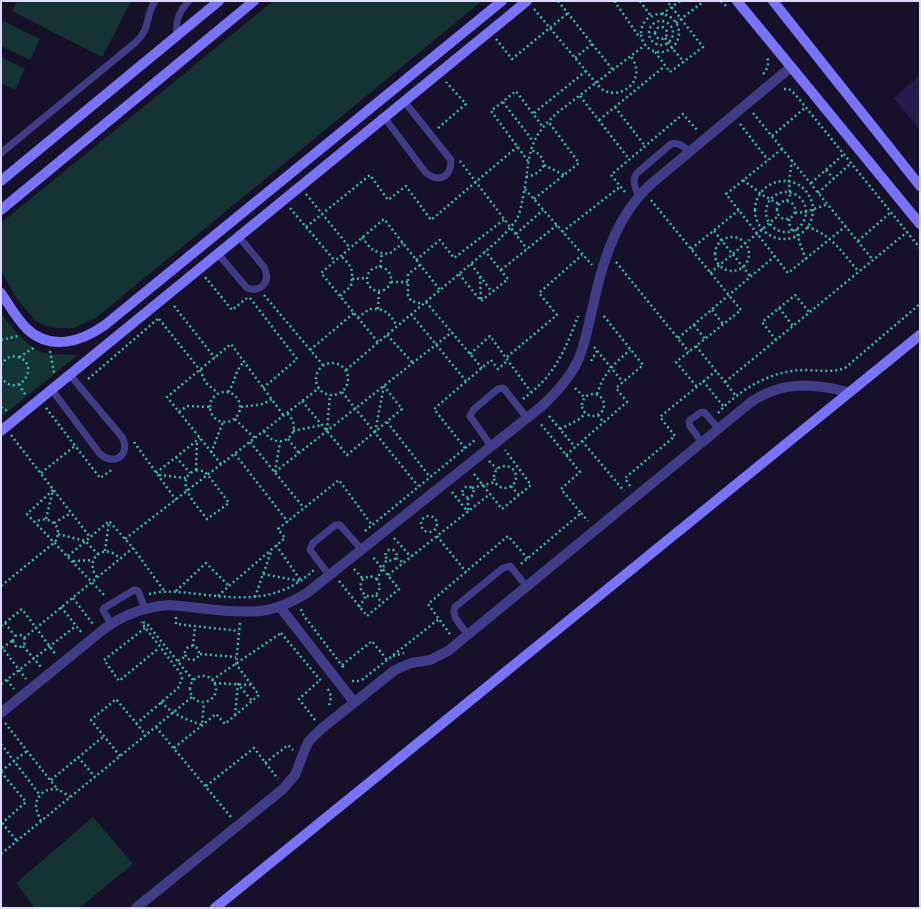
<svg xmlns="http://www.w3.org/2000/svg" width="921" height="909" viewBox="0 0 921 909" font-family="'Alegreya Sans',sans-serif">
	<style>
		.green { fill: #143333 }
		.building { fill: #271d4a }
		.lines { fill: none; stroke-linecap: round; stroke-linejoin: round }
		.path { stroke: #32bab6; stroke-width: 2.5; stroke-dasharray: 2 3; stroke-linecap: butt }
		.lane { stroke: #413c88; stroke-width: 7 }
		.street { stroke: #413c88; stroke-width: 10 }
		.secondary { stroke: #7972fd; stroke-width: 10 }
	</style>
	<rect width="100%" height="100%" fill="#161129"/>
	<path class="green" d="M17,1H129L131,2L102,57L12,11Z
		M273,1H482L97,317L74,328H58L46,326L36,321L17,299L1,271V223Z
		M1,20L40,39L30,60L1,46Z
		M1,57L25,69L15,90L1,83Z
		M1,313C11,327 27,347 44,353C51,355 70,354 78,355L1,417Z
		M93,817L133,864L79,908H35L16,883Z"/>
	<path class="building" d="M920,75V130L894,98Z"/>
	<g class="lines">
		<path class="path" d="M558,1L613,70
			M616,1L615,2L640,38
			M640,1L651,16
			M721,1L726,6
			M534,9L596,83C598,85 602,90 605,91C621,98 639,84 636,68C636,64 632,59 631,56
			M662,14L680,1
			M641 33a19 19 0 1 1 38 0a19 19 0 1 1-38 0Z
			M649 33a12 12 0 1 1 24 0a12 12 0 1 1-24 0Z
			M676,23L704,1
			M655 33a6 6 0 1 1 12 0a6 6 0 1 1-12 0Z
			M665,38L672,48L684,62
			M496,39L512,59L568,13
			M655,52L670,72L703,47L667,1
			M575,58L592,44
			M763,74C768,69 769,63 767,57
			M784,89H789L795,94L920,248
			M580,96L629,159
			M503,102L533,141
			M615,107L645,146
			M534,113L586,71
			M753,113L873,260
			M599,120L665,66
			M740,124L768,160
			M438,128L466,104L446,82
			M772,136L806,107
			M782,149L726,194L788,273L846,226
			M460,161L527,249
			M528,161L491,111L516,91L543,127
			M544,165L564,175
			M826,170L834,179
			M526,177C535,175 539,173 544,165C542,156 539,153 531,150
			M743,180L764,196L779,204
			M755 210a29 29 0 1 1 58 0a29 29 0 1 1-58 0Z
			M811,183L844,154
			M525,189L592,265
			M766 212a20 20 0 1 1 40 0a20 20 0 1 1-40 0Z
			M625,192L611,175L683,114L698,131
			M818,193L851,163
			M306,194L350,248
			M534,199L579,163L548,121
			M651,200L741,310L676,362L697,387
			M777 210a9 9 0 1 1 18 0a9 9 0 1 1-18 0Z
			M787,201L790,195L789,181L792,160
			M290,208L335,261
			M795,213L806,212L828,204
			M789,219V223L792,231
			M306,227L370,175L388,200L406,186L431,220L517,147
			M807,227C832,234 843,254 859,272
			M796,229L801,247L806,259
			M714,231L751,277
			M562,232L621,186
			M516,234L543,210
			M715 254a17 17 0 1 1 34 0a17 17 0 1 1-34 0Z
			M362,237C372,251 373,252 389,254L403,243
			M858,241L891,212
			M691,249L739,210
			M416,260L440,240L454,258L505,219
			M616,262L689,352
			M471,264L492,292
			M420,265L408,274V295L411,301L423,304
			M367 279a12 12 0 1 1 24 0a12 12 0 1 1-24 0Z
			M380,267L382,253
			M501,270L557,225
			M710,273L778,216
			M459,274L481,301L508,279L485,251
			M480,277L481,300
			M205,279L206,278L232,310L247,298
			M352,279L367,278
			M391,282H408
			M264,295L323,365
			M340,296L351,286C353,269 353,268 341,256
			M250,298L297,359L263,388
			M426,302L482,368
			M174,306L215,358
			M779,308L793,326
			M378,309L379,292
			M712,310L723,324
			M411,314L466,381
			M358,318L369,309C386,308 389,313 397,326
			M159,319L200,370L206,383L218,393
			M694,325L705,339
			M387,335L413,363
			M678,338L775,256
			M1,340L18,336
			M776,340L762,322L795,295L810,313
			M378,342L321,273L384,219L440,290
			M696,346L736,396
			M594,347L623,382
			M310,350L354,313
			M50,351L54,373
			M470,354L490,336L531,392
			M19,357L35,347
			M507,357L557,315L539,293L582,255
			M591,361L597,351
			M316 379a16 16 0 1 1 32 0a16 16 0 1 1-32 0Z
			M1,365C5,359 10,355 17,357C43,363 18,402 1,377
			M346,370C383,338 421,306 459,274C476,259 501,240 514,223C520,216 521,206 523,197C531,159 524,142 557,113L645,45
			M88,379L160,317
			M703,381L724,407
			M725,382L907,232
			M19,384L26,396
			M575,388L584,397
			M210 407a15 15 0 1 1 30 0a15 15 0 1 1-30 0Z
			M228,392C236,382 234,371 244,362
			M342,392L418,486
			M582 405a11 11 0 1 1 22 0a11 11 0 1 1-22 0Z
			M597,394C603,374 615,363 630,350
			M523,399C531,393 539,386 546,378C561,360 570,338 578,316
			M302,401L347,455L402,409L384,386
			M1,407L8,411
			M241,407L263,404L272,399
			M46,408L100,478L113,469
			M179,412L187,406L210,407
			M718,413C740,389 772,370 805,370C819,370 832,373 845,368L920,304
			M598,415L604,423
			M549,416L575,447
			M235,419L248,432L255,438
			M387,422L430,477
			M560,429L578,420L585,414
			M327,430L330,395
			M264,431C278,455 307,432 287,413
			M293,431L322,425
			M375,432L384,386
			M11,435L90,537
			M288,439L299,453
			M582,441L624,491
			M134,442L176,500
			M250,442L304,508
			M465,448L434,409L491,360L498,369L508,360
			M211,453L223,422
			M235,454L288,522
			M566,455L627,402L616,388L643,365L603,315
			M176,457L190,473
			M489,461L497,469
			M221,464L167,397L231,344L284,416
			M494 477a11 11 0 1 1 22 0a11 11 0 1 1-22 0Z
			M196,470L203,471L208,475L229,503L207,519C197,505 171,481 196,470Z
			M196,470L197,441
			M275,472L452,332
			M275,472L280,442
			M41,473L76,445
			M156,473L200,438
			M474,474L502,509L531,485L505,450
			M159,475L186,478
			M511,486L519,495
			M630,486L625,478L675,436L660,417L716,371
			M462.5 492a5.5 5.5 0 1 1 11 0a5.5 5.5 0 1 1-11 0Z
			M472,488L495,482
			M53,490L27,514L105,596
			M452,492L468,512
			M468,498V511
			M581,513L588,521
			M421 524a8 8 0 1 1 16 0a8 8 0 1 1-16 0Z
			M46,519L53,490
			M54,523L71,513
			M365,531L475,440
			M58,534L85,541L98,554
			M437,536L466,572
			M394,538L411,557
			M125,539L319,388
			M276,545L301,581
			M385.5 555a5.5 5.5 0 1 1 11 0a5.5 5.5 0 1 1-11 0Z
			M105,551L109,522
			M68,556L109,521L133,548L165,592
			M396,558L404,563
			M73,561L93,560
			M521,564L581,513L561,489L580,472L540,423
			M354,569L363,579
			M263,574L300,581
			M388,575L490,494
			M97,577C83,559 105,541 120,559
			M377,579L370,576L363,579L360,586C364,605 387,595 377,579L387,559
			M339,581L367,616L399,589L372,556
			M1,586L55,542C64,527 50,514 35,522
			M176,591L206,563L229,586
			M149,594C165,590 181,592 198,594C242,599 278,603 314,570
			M376,595L382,603
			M218,596L229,586L285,538L278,529L339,480L372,525
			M255,597L272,549
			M73,598L93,624
			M61,607L82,633
			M359,607L366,596
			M301,609L302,613L343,667L341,669
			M176,617V624L239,631
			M143,622L148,625L193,680
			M5,623L15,636
			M1,626L22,609L56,655
			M145,628L104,660L119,681L159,648
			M281,633L322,682
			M450,634L428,604L508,536L528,559
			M13 641a6 6 0 1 1 12 0a6 6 0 1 1-12 0Z
			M24,638L133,548
			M1,646L26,679
			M23,646L41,667
			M193,646L195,626
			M185 653a7 7 0 1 1 14 0a7 7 0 1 1-14 0Z
			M2,648L12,641
			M200,654L236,657
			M393,656L404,653
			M178,661L186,656
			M342,665L372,641L387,660
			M190 689a13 13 0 1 1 26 0a13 13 0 1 1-26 0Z
			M7,680L14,689
			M212,680L281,633
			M352,681H358L363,679L439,619
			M214,683L250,685
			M1,684L76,626
			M328,689L331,696L329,707
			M161,702C174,715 185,719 202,725L204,703
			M235,715L238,684L252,701
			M315,720L299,699L320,680
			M5,723L58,790
			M136,724L178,688L182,679L181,674L141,622
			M156,727L231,817
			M1,744L40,795
			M174,748L216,714L225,724L259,695L236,664L240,622
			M120,756L91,720L116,699L146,735
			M78,757L95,777
			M265,763L288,745L293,750
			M1,771L27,751
			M1,772L26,802L1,824
			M51,780L104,736
			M206,786L254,748L278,779
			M41,821C39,816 36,811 36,806C36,794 49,786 59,790C63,792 67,795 70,797
			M2,823L17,841
			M1,854L192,697"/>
		<path class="lane" d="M177,35C175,21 179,11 189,1
			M384,117L426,173C440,183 451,177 451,160L404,101
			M1,153L136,42C151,28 145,16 155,1
			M638,196C636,188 631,180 637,173L671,144C679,142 684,147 690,152
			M218,254L247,288C262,293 271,281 264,267L239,237
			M52,390L100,454C115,467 131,454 122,437L70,375
			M702,443L690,426L689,422L690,420L700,413L704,412L719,429
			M491,446L470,416L473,410L498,389L503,388L505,390L527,418
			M329,575L310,550L313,543L333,527L336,525H340L361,549
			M111,624L103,610L104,608L134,590L138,591L145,608
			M468,635C463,627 450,616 455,607L503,568L510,566L527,587"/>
		<path class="street" d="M280,607L354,702
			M1,713L104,629C124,614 144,607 169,605C200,607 238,615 267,610C282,607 294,601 307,593L542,406C557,392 571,377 579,358C586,341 589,321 594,302C603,259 618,214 651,184L791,67
			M136,908L283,789L295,775L305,749L309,741L321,729L395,670L411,663L430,660L448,651L751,402C782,381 812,383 848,392"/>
		<path class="secondary" d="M737,1L920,224
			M773,1L920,186
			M1,181L219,1
			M1,210L254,1
			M1,293C9,305 17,319 27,329C51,351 81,342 105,325L502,1
			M1,431L527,1
			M215,908L920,335"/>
	</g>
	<rect width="921" height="909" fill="none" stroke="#dfd9ff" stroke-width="4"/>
</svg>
